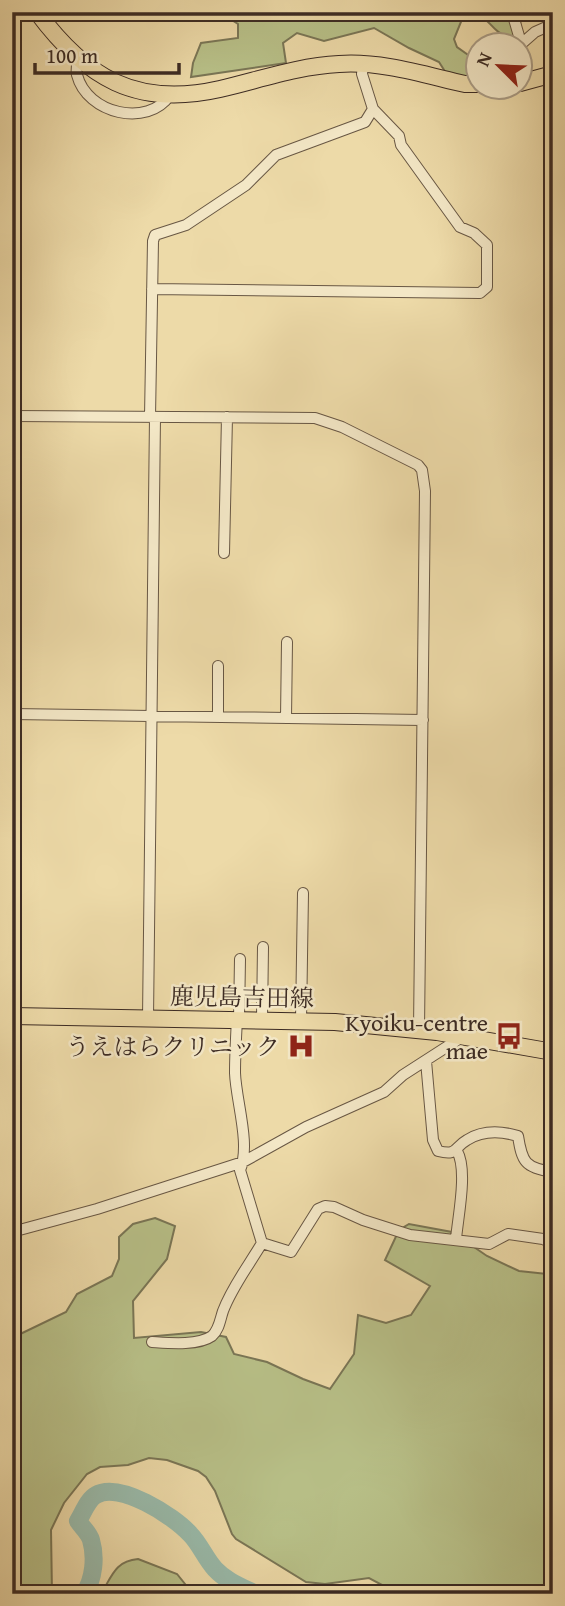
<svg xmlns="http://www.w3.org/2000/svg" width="565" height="1606" viewBox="0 0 565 1606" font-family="'Gentium Book Plus','Noto Serif JP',serif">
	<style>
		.green { fill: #b8c088; stroke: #7a7656; stroke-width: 2 }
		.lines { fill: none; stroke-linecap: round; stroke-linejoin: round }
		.river { stroke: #99baaa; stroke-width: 18 }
		.street-casing { stroke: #685744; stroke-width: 12 }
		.primary-casing { stroke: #3c2b23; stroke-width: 18 }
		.street { stroke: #f3e7c6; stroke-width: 10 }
		.primary { stroke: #eddaa8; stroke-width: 16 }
		.labels { text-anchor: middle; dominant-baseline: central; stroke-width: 5; stroke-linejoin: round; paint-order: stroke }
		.street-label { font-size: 24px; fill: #3c2b23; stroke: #f3e7c6 }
		.poi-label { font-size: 24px; fill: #3c2b23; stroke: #f3e7c6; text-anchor: end }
	</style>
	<rect width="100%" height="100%" fill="#eddaa8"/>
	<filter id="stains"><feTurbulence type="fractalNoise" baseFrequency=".00286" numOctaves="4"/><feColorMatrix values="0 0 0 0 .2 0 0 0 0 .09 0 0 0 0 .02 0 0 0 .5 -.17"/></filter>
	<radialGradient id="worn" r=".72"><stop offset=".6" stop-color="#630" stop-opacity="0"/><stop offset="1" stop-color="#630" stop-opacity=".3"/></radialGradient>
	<path class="green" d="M219,12H465L454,39L457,47L471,57V86L453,84L439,62L409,48L374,28L324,41L297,33L283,43L286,63L191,77L193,63L201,43L238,38V24Z
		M475,12H521L520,26L511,39C491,31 491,20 475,12Z
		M155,1218L175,1226L167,1259L133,1301L134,1338L201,1332L226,1337L234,1354L267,1362L303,1379L330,1389L354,1354L358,1315L386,1323L411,1315L430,1286L385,1260L399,1230L409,1224L452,1232L487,1256L519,1271L547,1274L553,1269V1585L535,1592L525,1589L496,1594H399L369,1578L325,1584L306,1582L236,1539L232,1534L215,1491L206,1477L198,1471L167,1460L149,1458L128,1465L100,1467L87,1474L64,1503L51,1530L52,1594H12V1338L66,1312L77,1294L112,1276L119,1259V1237L133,1224Z
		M138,1559L177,1574L193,1594H101C112,1576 115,1561 138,1559Z"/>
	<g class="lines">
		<path class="river" d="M84,1594C94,1579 96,1557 91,1540C89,1533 82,1527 78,1521C83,1513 88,1499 96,1495C119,1481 174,1516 190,1534C200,1544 205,1558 215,1569C226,1581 242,1587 256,1594"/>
		<defs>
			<path id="street" d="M512,12L521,43
				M519,46L535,32L553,24
				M78,59C77,64 76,70 77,75C87,114 148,128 170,95
				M152,289L480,293L487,287V245L474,233L460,227L401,145L399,136L373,109
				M12,416L315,418L342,427L418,465L422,470L425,491L419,1030
				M150,417L153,241L155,235L186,225L246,185L276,155L365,122L373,109L362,74L363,64
				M224,553L227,417
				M218,666V717
				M12,714L423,720
				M286,718L287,642
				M148,1018L155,417
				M237,1019C236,1037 235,1055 235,1073C236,1101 251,1145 240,1170L262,1243L291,1252L318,1209L325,1206L334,1207L363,1220L410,1235L489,1244L508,1234L543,1239L553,1244
				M239,1019L240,959
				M262,1019L263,947
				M301,1021L303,893
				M426,1061L433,1140L438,1151C458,1156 453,1148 467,1140C483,1130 501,1131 518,1136C522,1162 525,1168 553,1172
				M12,1232L97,1209L243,1162L306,1127L384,1092L403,1075L462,1037
				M456,1239C458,1216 468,1170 457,1151
				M152,1342C168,1343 198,1346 212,1336C219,1330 220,1320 223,1311C232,1287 249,1265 262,1243"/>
			<path id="primary" d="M37,12C86,78 136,108 220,89C259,80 298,66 339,64C382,61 425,75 465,84H477
				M520,83L553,74
				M12,1016L335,1022L437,1032L553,1052"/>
		</defs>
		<use href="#street" class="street-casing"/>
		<use href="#primary" class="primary-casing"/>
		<use href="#street" class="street"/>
		<use href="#primary" class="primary"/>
	</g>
	<defs>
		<symbol id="bus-bare" viewBox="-9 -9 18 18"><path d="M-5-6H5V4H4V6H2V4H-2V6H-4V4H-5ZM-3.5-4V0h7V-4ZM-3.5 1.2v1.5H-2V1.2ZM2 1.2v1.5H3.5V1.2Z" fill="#8f2418" stroke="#f3e7c6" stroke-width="2.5" paint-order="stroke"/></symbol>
		<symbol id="hospital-bare" viewBox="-9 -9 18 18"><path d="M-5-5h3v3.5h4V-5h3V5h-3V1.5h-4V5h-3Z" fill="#8f2418" stroke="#f3e7c6" stroke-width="2.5" paint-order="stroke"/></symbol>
	</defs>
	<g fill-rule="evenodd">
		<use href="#bus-bare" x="490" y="1017" width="38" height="38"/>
		<use href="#hospital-bare" x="282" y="1027" width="38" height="38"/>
	</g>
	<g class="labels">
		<g class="street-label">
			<text transform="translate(242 997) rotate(1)">鹿児島吉田線</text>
		</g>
		<g class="poi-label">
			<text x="488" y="1022">Kyoiku-centre<tspan x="488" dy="28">mae</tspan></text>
			<text x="280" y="1046">うえはらクリニック</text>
		</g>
	</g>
	<rect width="565" height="1606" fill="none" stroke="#eddaa8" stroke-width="42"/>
	<rect x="14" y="14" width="537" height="1578" fill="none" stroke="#3c2b23" stroke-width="3.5"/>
	<rect x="21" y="21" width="523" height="1564" fill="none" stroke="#3c2b23" stroke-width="2"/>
	<g transform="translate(499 66) rotate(294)"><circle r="33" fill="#f3e7c6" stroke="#aa9c85" stroke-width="2"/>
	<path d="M0-5L12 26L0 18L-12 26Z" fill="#8f2418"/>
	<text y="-10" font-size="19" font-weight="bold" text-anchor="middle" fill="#3c2b23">N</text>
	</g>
	<path d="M35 63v10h144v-10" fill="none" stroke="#3c2b23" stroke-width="3.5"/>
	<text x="46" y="63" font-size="21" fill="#3c2b23" stroke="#f3e7c6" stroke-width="5" paint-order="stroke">100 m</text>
	<rect width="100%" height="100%" filter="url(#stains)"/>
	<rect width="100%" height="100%" fill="url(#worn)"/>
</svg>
